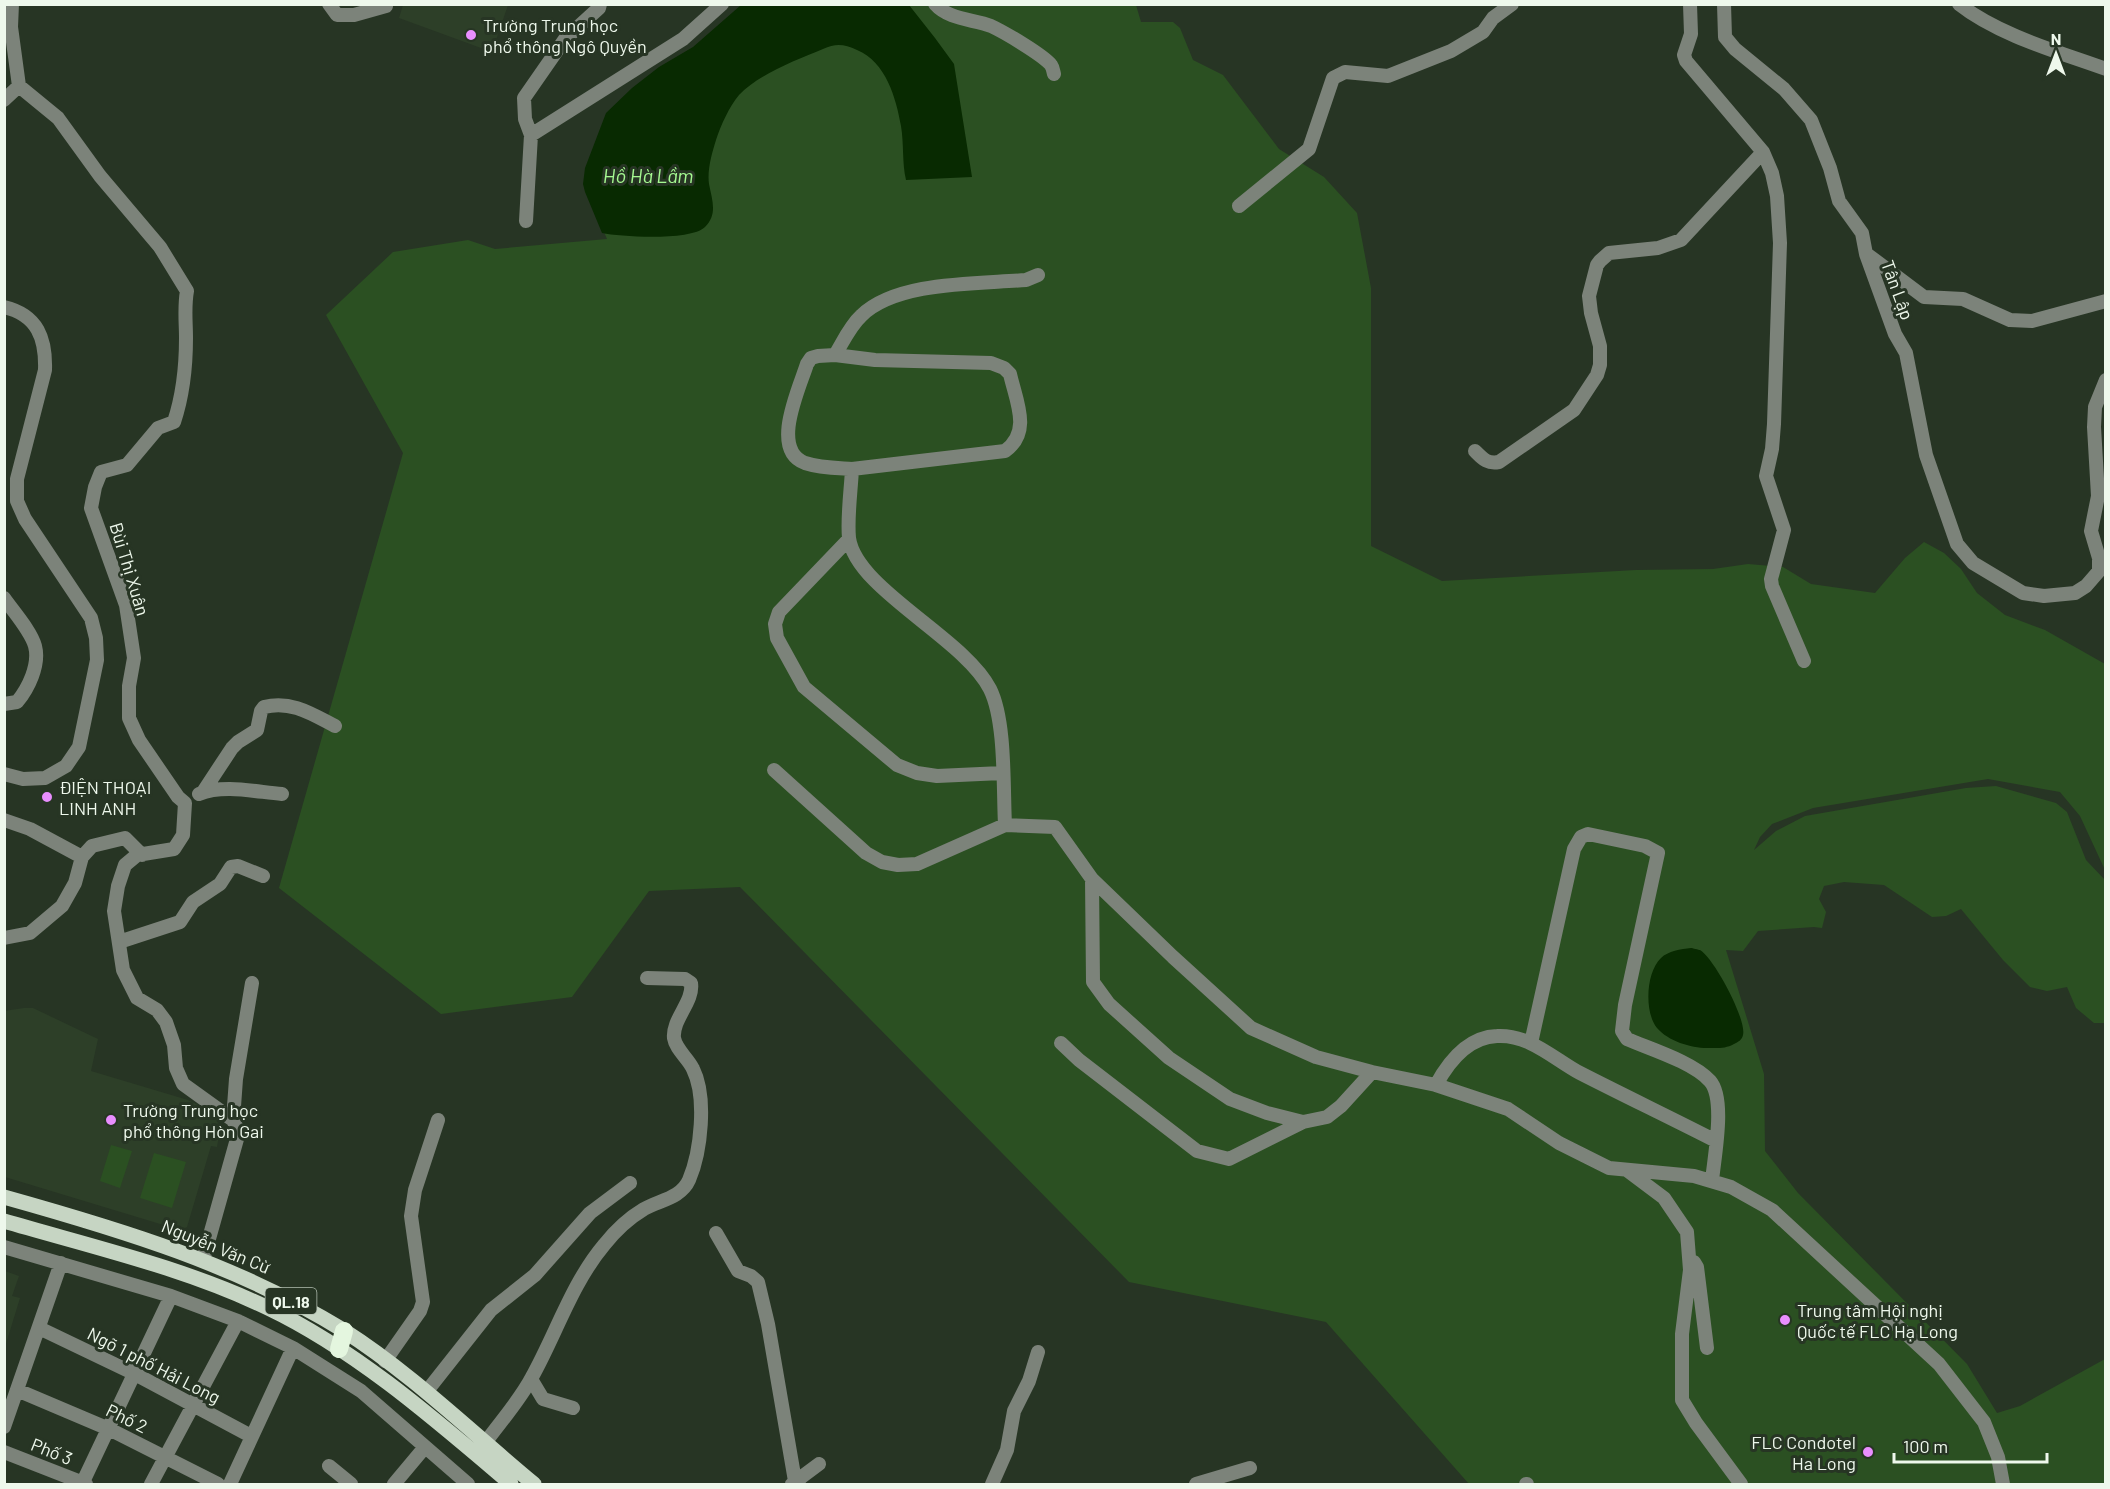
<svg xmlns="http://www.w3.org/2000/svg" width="2110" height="1489" viewBox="0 0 2110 1489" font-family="Barlow,sans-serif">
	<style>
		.built { fill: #2d3f28 }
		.green { fill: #2b5022 }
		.water { fill: #082a01 }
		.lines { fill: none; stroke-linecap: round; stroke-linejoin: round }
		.minor { stroke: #7c837a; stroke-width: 14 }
		.major { stroke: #c6d5c3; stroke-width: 15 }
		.highway { stroke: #e4f6df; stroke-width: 18 }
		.poi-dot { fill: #e98efe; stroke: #273524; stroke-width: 2 }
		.labels { text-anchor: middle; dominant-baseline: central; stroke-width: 6; stroke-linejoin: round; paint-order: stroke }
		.shield { fill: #273524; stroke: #b2beb0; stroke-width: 1.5 }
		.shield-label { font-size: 16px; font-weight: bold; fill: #eef8ec }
		.poi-label { font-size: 18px; fill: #eef8ec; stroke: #273524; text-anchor: start }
		.street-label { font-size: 18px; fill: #eef8ec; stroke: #273524 }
		.water-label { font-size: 20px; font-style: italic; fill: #a5f991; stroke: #273524 }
	</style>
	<rect width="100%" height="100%" fill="#273524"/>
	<path class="built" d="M403,5V4L508,5L492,52L399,18Z
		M24,1008H33L98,1039L91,1071L188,1100L208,1110L216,1117L220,1123V1130L217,1147L211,1146L187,1227L180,1230L5,1177L4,1011Z
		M5,1271L19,1276L12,1296L20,1298L5,1347Z"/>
	<path class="green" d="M743,5H1136L1141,22H1173L1180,28L1193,60L1223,75L1279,149L1324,177L1357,213L1371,288V546L1442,581L1636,570L1713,569L1748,564L1783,567L1811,584L1875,593L1905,558L1924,542L1944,553L1961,569L1977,593L2005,615L2045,630L2105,664V870L2080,816L2060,792L1988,779L1813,808L1772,824L1760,837L1754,850L1776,831L1805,816L1966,788L1996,786L2056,803L2067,812L2086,860L2105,880V1023H2094L2076,1008L2067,987L2047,991L2030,987L2003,960L1961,909L1946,916L1932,917L1884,885L1844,882L1824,886L1819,899L1826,912L1822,928L1814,927L1758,931L1743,951L1726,950L1764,1074L1765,1151L1798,1193L1967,1364L1997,1413L2020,1406L2105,1359V1484H1469L1326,1322L1129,1282L740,887L649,891L572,997L441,1014L279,888L403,453L326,315L393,252L468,240L495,249L607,239L587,192L701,41Z
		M111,1145L132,1151L120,1188L100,1181Z
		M154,1153L186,1162L172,1208L140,1198Z"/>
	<path class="water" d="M909,5L935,38L954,64L972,177L906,180C902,163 904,144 901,126C896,98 886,62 857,50C844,44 836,43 823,49C796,60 759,74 739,95C729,107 721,125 716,140C712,153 707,170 709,184C712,200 718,214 705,227C691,241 622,237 602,233L585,192L583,184L585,168L606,113L632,88L659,67L693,47L741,5Z
		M1691,948C1692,948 1699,950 1700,950C1714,958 1747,1020 1743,1035C1742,1040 1738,1042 1734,1044C1725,1049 1717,1048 1707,1048C1691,1048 1668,1041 1657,1028C1644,1012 1646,972 1661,958C1668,951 1681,949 1691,948Z"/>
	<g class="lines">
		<path class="minor" d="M12,4L11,27L19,86L58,118L100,176L160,247L187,291C184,307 186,322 186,338C186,367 183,395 174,422L158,428L127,465L101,472L95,487L91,508L126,605L134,658L129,686V718L139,740L178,797L185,803L183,835L174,849L137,855L125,865L118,886L114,911L123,970L137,998L157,1010L166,1022L174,1045L176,1068L183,1084L233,1120L238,1130L237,1139L203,1260
			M329,4L337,15H354L386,6
			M935,4C949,20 973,19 991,26C1004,32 1043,55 1051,65C1053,68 1053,70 1054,74
			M1690,4L1691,34L1684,55L1686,61L1763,152L1772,173L1777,196L1780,243L1774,424L1772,449L1766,476L1784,530L1771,579L1772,586L1804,661
			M1724,4L1725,37L1735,49L1784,89L1811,120L1830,168L1839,201L1862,233L1866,254L1895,334L1906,353L1926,455L1957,544L1973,563L2023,593L2044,596L2075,593L2086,586L2099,571V558L2091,531L2098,496L2094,427L2095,407L2106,380
			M1959,4C1998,35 2059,52 2106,69
			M4,100L19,86
			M531,135L683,39L722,4
			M1239,206L1309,149L1333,78L1345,72L1388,76L1451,51L1483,32L1493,18L1512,4
			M526,221L531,135L525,119L524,98L565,39L599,8L600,4
			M1868,255L1924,297L1963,299L2010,320L2032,321L2106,301
			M4,307C38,315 46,339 45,370L17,479V501L25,519L91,618L96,638L97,660L79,747L66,766L45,778L23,779L4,774
			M835,355C843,342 850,326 861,316C896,281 978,284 1026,280L1038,275
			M1475,451C1483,459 1487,464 1499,462L1574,410L1597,375L1600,365V346L1591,313L1589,296L1597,265L1600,261L1609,253L1658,248L1681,240L1763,152
			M852,469L1005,451C1032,432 1016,401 1010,374L1004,368L991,363L875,360L835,355L818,356L811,358L807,364C799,389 770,450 805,463C820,468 837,468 852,469C851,490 847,517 849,538C856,589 964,638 990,689C1006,721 1003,788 1005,825
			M849,539L779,612L775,624L777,638L804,687L897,765L917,773L937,776L1002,773
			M4,598C13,611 31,631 35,646C40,665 28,689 17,702L4,704
			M774,770L866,853L882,862L898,865L917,864L1005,825L1055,827L1092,879L1173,957L1251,1028L1316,1057L1372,1072L1436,1085L1508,1109L1559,1143L1609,1168L1694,1176L1731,1187L1772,1210L1939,1364L1984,1422L1998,1457L2003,1484
			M203,792L232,748L238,742L257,730L261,711L264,707C291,700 312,714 335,726
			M199,794C224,784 256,792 282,794
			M4,820L30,829L82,857
			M1092,879L1093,982L1109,1004L1169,1058L1230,1099L1267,1113L1303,1122L1327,1117L1341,1106L1372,1072
			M4,938L30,933L62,906L75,883L82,857L92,846L125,838L142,855
			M119,942L180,922L193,902L220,884L231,867L238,866L263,876
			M1061,1043L1079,1060L1197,1151L1229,1159L1303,1122
			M1531,1043L1574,849L1581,837L1588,834L1645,846L1658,853L1625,1005L1622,1031L1627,1039C1650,1049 1693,1062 1710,1081C1726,1099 1714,1158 1712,1181
			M1436,1085C1449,1061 1468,1037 1497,1036C1529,1034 1554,1059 1580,1073C1625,1096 1671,1118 1716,1141
			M233,1120L236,1079L252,983
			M1628,1171L1664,1198L1687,1232L1690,1270L1682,1334V1400L1696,1423L1741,1484
			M716,1233L738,1271L751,1276L758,1282L768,1324L795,1481L799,1484
			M4,1247L171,1296L238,1321L293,1348L361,1391L468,1484
			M1694,1262L1697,1267L1707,1348
			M39,1328L135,1374L251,1436
			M385,1361L420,1311L423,1302L411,1216L415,1190L438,1120
			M531,1379L543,1399L573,1408
			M17,1390L109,1429L218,1484
			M427,1391L491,1310L535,1275L590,1213L630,1183
			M4,1427L61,1263
			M485,1443C501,1421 520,1400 532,1377C556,1334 572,1283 604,1245C615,1231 629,1218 644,1209C660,1200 681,1198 689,1180C701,1152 707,1097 693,1069C688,1058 676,1050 674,1038C672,1019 694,1002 691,983L685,979L647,978
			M4,1452L86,1484
			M329,1466L351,1484
			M82,1484L171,1296
			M151,1484L238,1321
			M230,1484L293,1348
			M394,1484L425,1447
			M792,1484L819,1464
			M992,1484L1007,1450L1014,1411L1029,1381L1038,1352
			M1196,1484L1250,1468
			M1526,1484H1527"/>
		<path class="major" d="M4,1197C122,1230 238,1265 343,1330C412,1374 471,1432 534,1484
			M4,1221C93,1247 185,1268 268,1308C356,1350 437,1421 511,1484"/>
		<path class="highway" d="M339,1349L344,1331"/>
	</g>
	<g class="poi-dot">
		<circle cx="471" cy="35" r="6"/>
		<circle cx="47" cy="797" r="6"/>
		<circle cx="111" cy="1120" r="6"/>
		<circle cx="1785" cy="1320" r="6"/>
		<circle cx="1868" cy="1452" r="6"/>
	</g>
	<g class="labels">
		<rect class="shield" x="265.5" y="1288" width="51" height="26" rx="4.5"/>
		<g class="shield-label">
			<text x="291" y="1301">QL.18</text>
		</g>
		<g class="poi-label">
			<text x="483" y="25">Trường Trung học<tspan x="483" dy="21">phổ thông Ngô Quyền</tspan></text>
			<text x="59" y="787">ĐIỆN THOẠI<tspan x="59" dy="21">LINH ANH</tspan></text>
			<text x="123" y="1110">Trường Trung học<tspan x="123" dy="21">phổ thông Hòn Gai</tspan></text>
			<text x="1797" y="1310">Trung tâm Hội nghị<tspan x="1797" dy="21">Quốc tế FLC Hạ Long</tspan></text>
			<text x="1856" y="1442" text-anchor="end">FLC Condotel<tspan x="1856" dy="21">Ha Long</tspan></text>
		</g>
		<g class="street-label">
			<text transform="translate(1898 290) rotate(70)">Tân Lập</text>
			<text transform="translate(130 569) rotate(73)">Bùi Thị Xuân</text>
			<text transform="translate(216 1246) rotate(22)">Nguyễn Văn Cừ</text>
			<text transform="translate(154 1365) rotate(27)">Ngõ 1 phố Hải Long</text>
			<text transform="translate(127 1418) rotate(26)">Phố 2</text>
			<text transform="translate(52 1451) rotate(22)">Phố 3</text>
		</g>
		<g class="water-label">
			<text x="648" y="175">Hồ Hà Lầm</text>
		</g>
	</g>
	<rect width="2110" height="1489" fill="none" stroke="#eef8ec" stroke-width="12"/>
	<g transform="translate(2056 54)" stroke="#273524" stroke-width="4.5" paint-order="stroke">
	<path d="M0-4.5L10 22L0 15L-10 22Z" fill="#eef8ec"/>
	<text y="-9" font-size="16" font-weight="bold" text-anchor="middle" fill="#eef8ec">N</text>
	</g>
	<path d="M1894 1453v9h153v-9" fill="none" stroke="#eef8ec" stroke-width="3"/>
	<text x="1903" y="1453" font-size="18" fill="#eef8ec" stroke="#273524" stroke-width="4.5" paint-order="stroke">100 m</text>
</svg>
